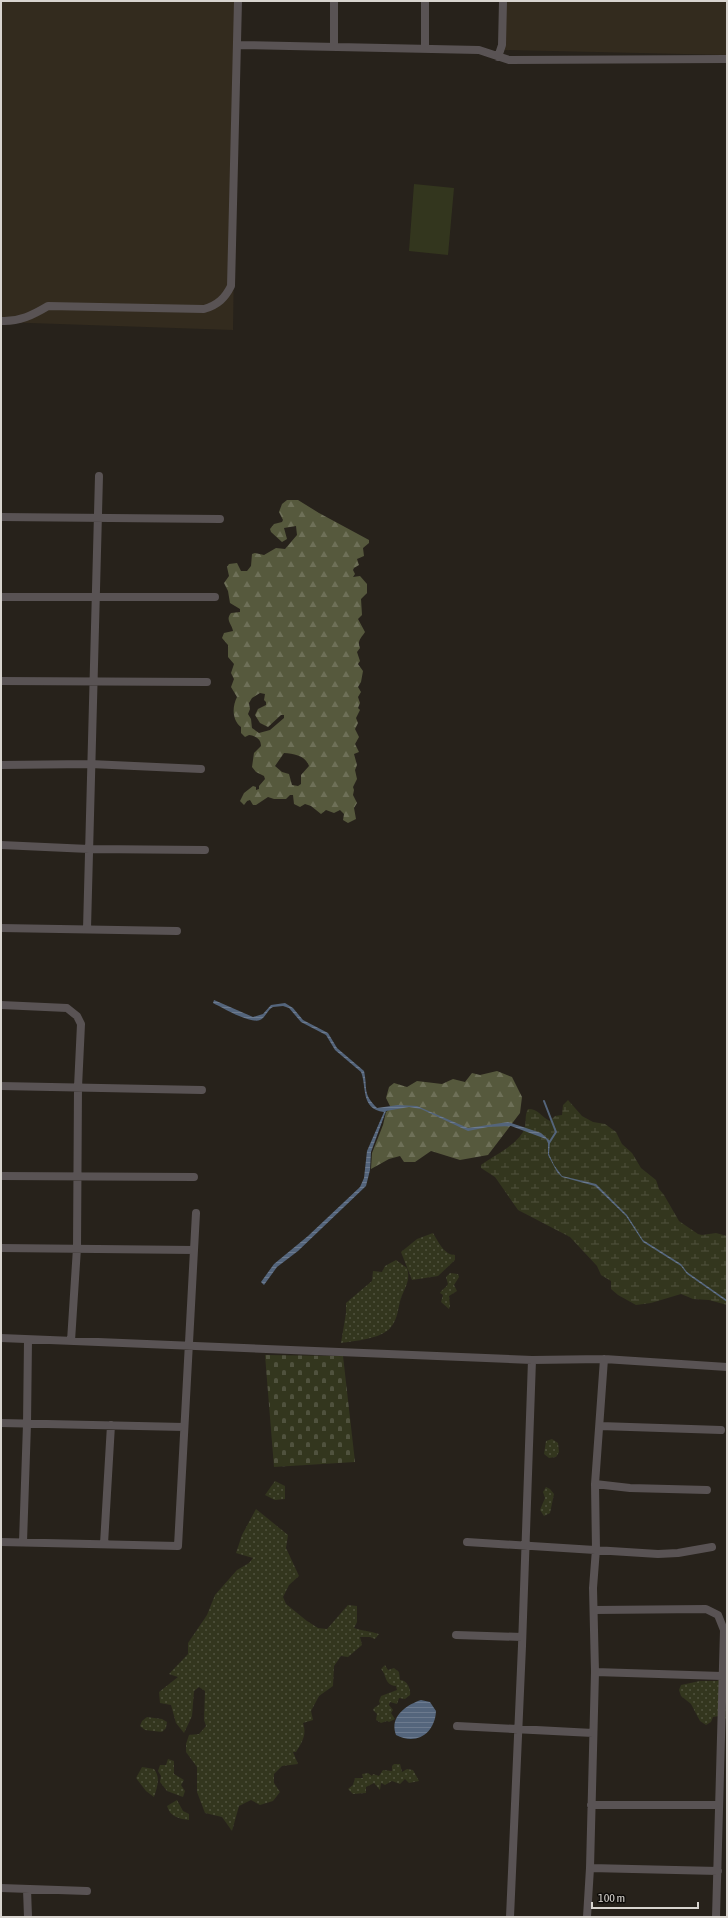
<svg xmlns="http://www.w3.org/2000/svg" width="728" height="1918" viewBox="0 0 728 1918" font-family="'Asap Condensed',sans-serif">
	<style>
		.built { fill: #332b1e }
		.grass { fill: url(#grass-dots) }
		.forest { fill: url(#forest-firs); fill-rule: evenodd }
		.wetland { fill: url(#wetland-marsh) }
		.cemetery { fill: url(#cemetery-stones) }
		.garden { fill: #33361e }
		.water { fill: url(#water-rules) }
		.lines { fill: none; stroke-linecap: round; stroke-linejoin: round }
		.stream { stroke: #54657c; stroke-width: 2 }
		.minor { stroke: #595354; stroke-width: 8 }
	</style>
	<defs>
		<pattern id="grass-dots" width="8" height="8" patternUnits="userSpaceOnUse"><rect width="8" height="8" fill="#33361e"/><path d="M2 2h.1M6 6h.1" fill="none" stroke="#50523e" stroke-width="1.8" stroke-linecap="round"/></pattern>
		<pattern id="forest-firs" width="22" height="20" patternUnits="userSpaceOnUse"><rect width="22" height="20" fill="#56593d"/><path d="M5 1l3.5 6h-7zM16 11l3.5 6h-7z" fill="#6e7058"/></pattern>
		<pattern id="wetland-marsh" width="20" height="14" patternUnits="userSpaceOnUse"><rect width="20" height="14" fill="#33361e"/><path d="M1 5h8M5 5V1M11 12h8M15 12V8" fill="none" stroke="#50523e"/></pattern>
		<pattern id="cemetery-stones" width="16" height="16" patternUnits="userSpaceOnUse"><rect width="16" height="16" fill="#33361e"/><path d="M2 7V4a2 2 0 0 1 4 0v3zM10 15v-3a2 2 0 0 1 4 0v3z" fill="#50523e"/></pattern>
		<pattern id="water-rules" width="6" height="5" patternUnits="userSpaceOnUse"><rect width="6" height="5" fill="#54657c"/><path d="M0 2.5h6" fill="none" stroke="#6c7a8e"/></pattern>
	</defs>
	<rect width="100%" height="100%" fill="#27221b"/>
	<path class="built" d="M1,1H238L233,330L1,322Z
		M505,1H727V55L503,50Z"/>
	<path class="grass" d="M433,1233C438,1241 444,1255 455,1255V1260L438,1276L412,1280L401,1252L417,1239Z
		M396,1260L407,1268C411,1280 405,1287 401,1298C398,1307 398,1319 391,1327C382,1339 354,1341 341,1343L346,1313V1303L372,1281L373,1271L382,1272L385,1266Z
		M450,1273L458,1274L459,1277L454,1285L457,1291L449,1296L450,1306L449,1309L441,1302L443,1295L440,1293C442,1289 446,1288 448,1284L446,1277Z
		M552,1439L558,1443L559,1452L556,1457L549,1458L544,1454L546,1441Z
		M275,1481L285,1486V1499L275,1500L265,1495Z
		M546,1487L550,1489L554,1494L550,1513L544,1516L540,1510L545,1498L543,1492Z
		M256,1509L288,1535L286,1548L299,1576L289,1585L283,1597L286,1604L307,1621L318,1628L327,1629L348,1605L357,1606V1622L354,1628C362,1631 370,1631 379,1634L375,1639L370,1637H360L362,1645L348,1657L341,1656L334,1666L333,1686L319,1696L311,1711L313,1720L303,1723C307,1735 302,1742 296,1752H293L298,1764L282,1766L274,1774V1783L280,1792L273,1801L260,1805L251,1800L239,1806L232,1831L222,1817L205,1813L197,1792V1767L186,1752V1744L189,1735L199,1734L206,1726L204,1720L205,1691L199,1687L194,1691L192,1716L184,1733L176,1723L171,1705L160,1703L159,1692L178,1677L169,1674L188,1654V1643L207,1615L215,1595L237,1570L249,1563L253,1558L236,1553L242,1535Z
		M385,1665L388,1670L394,1668L399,1672L400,1680C407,1680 411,1689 410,1695L405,1699L399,1698L397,1704L390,1702L389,1705L393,1710L391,1713L395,1719L389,1722L387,1721L381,1723L376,1720L377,1714L373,1710L374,1708L380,1704L379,1701L381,1696L397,1690L396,1686C384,1685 387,1675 381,1669Z
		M727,1675V1717L725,1719L719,1716L713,1717L711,1722L706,1725L700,1721L691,1704L681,1696L679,1690L681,1685L700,1681H717Z
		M147,1717L162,1719L167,1722L166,1728L162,1732L145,1730L140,1726L142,1721Z
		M168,1759L174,1761V1774L184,1780L181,1785L185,1791L183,1797L167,1791L160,1782L161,1776L158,1771L160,1765H166Z
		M394,1764H400L402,1772L407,1769L413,1770L419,1781L409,1783L405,1779L400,1784L392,1781L385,1785L381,1783L380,1790L374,1783L366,1787V1793L353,1794L348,1789L353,1785L355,1778H363L362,1774L368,1773L372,1776L373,1774L379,1776L383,1770L392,1771V1766Z
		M142,1767L154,1769C161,1778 157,1787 154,1797L146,1791L136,1778Z
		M177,1800L183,1811L189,1814V1820C180,1819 170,1817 167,1806Z"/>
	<path class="forest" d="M287,500H298L319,513L369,540V543L363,548L364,556L357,559L359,565L354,568L353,570L355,574L353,577L360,576L367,584V593L361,599L362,615L358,619L365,632C361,638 357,641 360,648L357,652L360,661L358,664L363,671L361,682L358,687L361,692L358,697L360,703L358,708L360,710L356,718L358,723L355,729L359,737L355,744L359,752L354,754L357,765L355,770L357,779L353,787L354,790L353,795L357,803L354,808L356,819L348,823L343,820L344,814L340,810L334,813L326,810L321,814L311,806L305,804L300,807L294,804L293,795H290L286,799H274L268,797L256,805H253L250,800L247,801L244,805L240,801L244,793L253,786L256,787V790L259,789V786L265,779L264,776L256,772L252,767L254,753L261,746C261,739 256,736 249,735L245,737L241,733V727C232,720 232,707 237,697L231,687L234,679L231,673L234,664L228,657V645L222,638L224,633L233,631C232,624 225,620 231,613L240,612V609L230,603L228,591L224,583L229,576L227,567L229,564L237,563L241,571H247L251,566L252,554L255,553L264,555L276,548L285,549L297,535L296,526L284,528L287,539L282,542L271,532L270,529L274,524L282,522L283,520L279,512L282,504ZM260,693L265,694L264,700L266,702V705L258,709L255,715L260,723L268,727L281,715H284V718L270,730L259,733L252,728L251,719L248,714L250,709L249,703L252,698ZM284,753C294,754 305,755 309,766L301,775V784L298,786L292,785L289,774L282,772L275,766Z
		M497,1071L512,1077L522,1097L520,1113L488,1155L460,1160L431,1151L415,1162H404L400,1156L389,1159L371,1169L372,1153L383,1125L386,1112L391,1108L386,1098L389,1087L394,1083L407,1087L417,1081L442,1084L453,1079L465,1082L472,1073L480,1075Z"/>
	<path class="wetland" d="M568,1100L582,1116L593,1122L605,1124L616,1132L622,1144L632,1153L641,1168L656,1180L659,1189L664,1195L679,1221L698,1234L702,1235L716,1233L727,1236V1305L709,1300L693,1299L681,1294L651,1303L636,1305L618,1295L611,1289V1281L601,1275L597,1266L570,1237L518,1210L495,1177L481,1168V1165C494,1155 516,1146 524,1130C527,1123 524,1116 528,1109C539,1109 541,1117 550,1121L555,1116L562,1115L563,1105Z"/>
	<path class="cemetery" d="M265,1355L343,1356L355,1462L274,1467Z"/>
	<path class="garden" d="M414,184L454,188L448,255L409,251Z"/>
	<path class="water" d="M214,1000L253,1017L263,1014L271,1005L285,1003L293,1008L303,1020L328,1033L337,1048L364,1071C368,1089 362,1093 377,1108L398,1105L417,1106L468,1128L508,1122L541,1133L550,1141L549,1154L554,1165L562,1176L596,1184L627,1215L643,1240L681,1264L687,1272L727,1300V1302L687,1274L681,1266L643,1242L626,1216L595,1186L562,1177L557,1172L548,1155V1143L546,1139L511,1126L488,1127L468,1131L421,1109L409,1107L386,1111L371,1152L370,1170L366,1186L298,1251L277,1267L264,1285L261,1282L274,1264L308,1236L360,1187L364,1178L367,1151L384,1112C360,1109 367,1086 361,1072L335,1050L326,1035L301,1022L289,1008L283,1006L273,1007C267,1010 266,1017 260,1020C250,1024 223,1008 213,1003Z
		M421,1700L430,1702L436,1711C435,1733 417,1746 396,1735C389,1717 406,1705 421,1700Z"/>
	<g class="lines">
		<path class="stream" d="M544,1101L556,1132L549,1143"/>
		<path class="minor" d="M238,45L479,50L509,60L727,59
			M334,47V1
			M425,49V1
			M498,57L502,45L503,1
			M1,321C19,322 33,315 48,306L204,309C218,305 225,298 231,286L238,1
			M1,517L220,519
			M1,597H215
			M1,681L207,682
			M1,765L90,764L201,769
			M1,845L89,849L205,850
			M1,928L177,931
			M87,929L99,476
			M1,1005L67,1008L77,1016L81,1024L78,1087L77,1248L71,1341
			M1,1086L202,1090
			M1,1176L194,1177
			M1,1248L194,1250
			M1,1338L532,1360L604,1359L727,1367
			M1,1423L184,1427
			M600,1426L721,1430
			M595,1484L630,1488L707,1490
			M1,1542L178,1546L196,1213
			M23,1542L27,1424L28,1340
			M467,1542L658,1554L678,1553L712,1547
			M104,1544L111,1425
			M594,1610L706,1609L718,1615L724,1630L716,1917
			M456,1635L522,1637
			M595,1672L722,1676
			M457,1726L593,1733
			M591,1805H719
			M590,1868L718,1871
			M1,1888L87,1891
			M27,1889L28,1917
			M510,1917L522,1646L532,1360
			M587,1917L590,1868L595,1672L593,1588L596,1549L595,1484L604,1359"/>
	</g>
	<rect width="728" height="1918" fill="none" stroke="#d8d4cf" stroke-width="4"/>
	<path d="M592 1902v6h106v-6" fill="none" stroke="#d8d4cf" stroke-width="2"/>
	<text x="598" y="1902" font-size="12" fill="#d8d4cf" stroke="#0e0c09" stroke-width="3" paint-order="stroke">100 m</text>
</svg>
